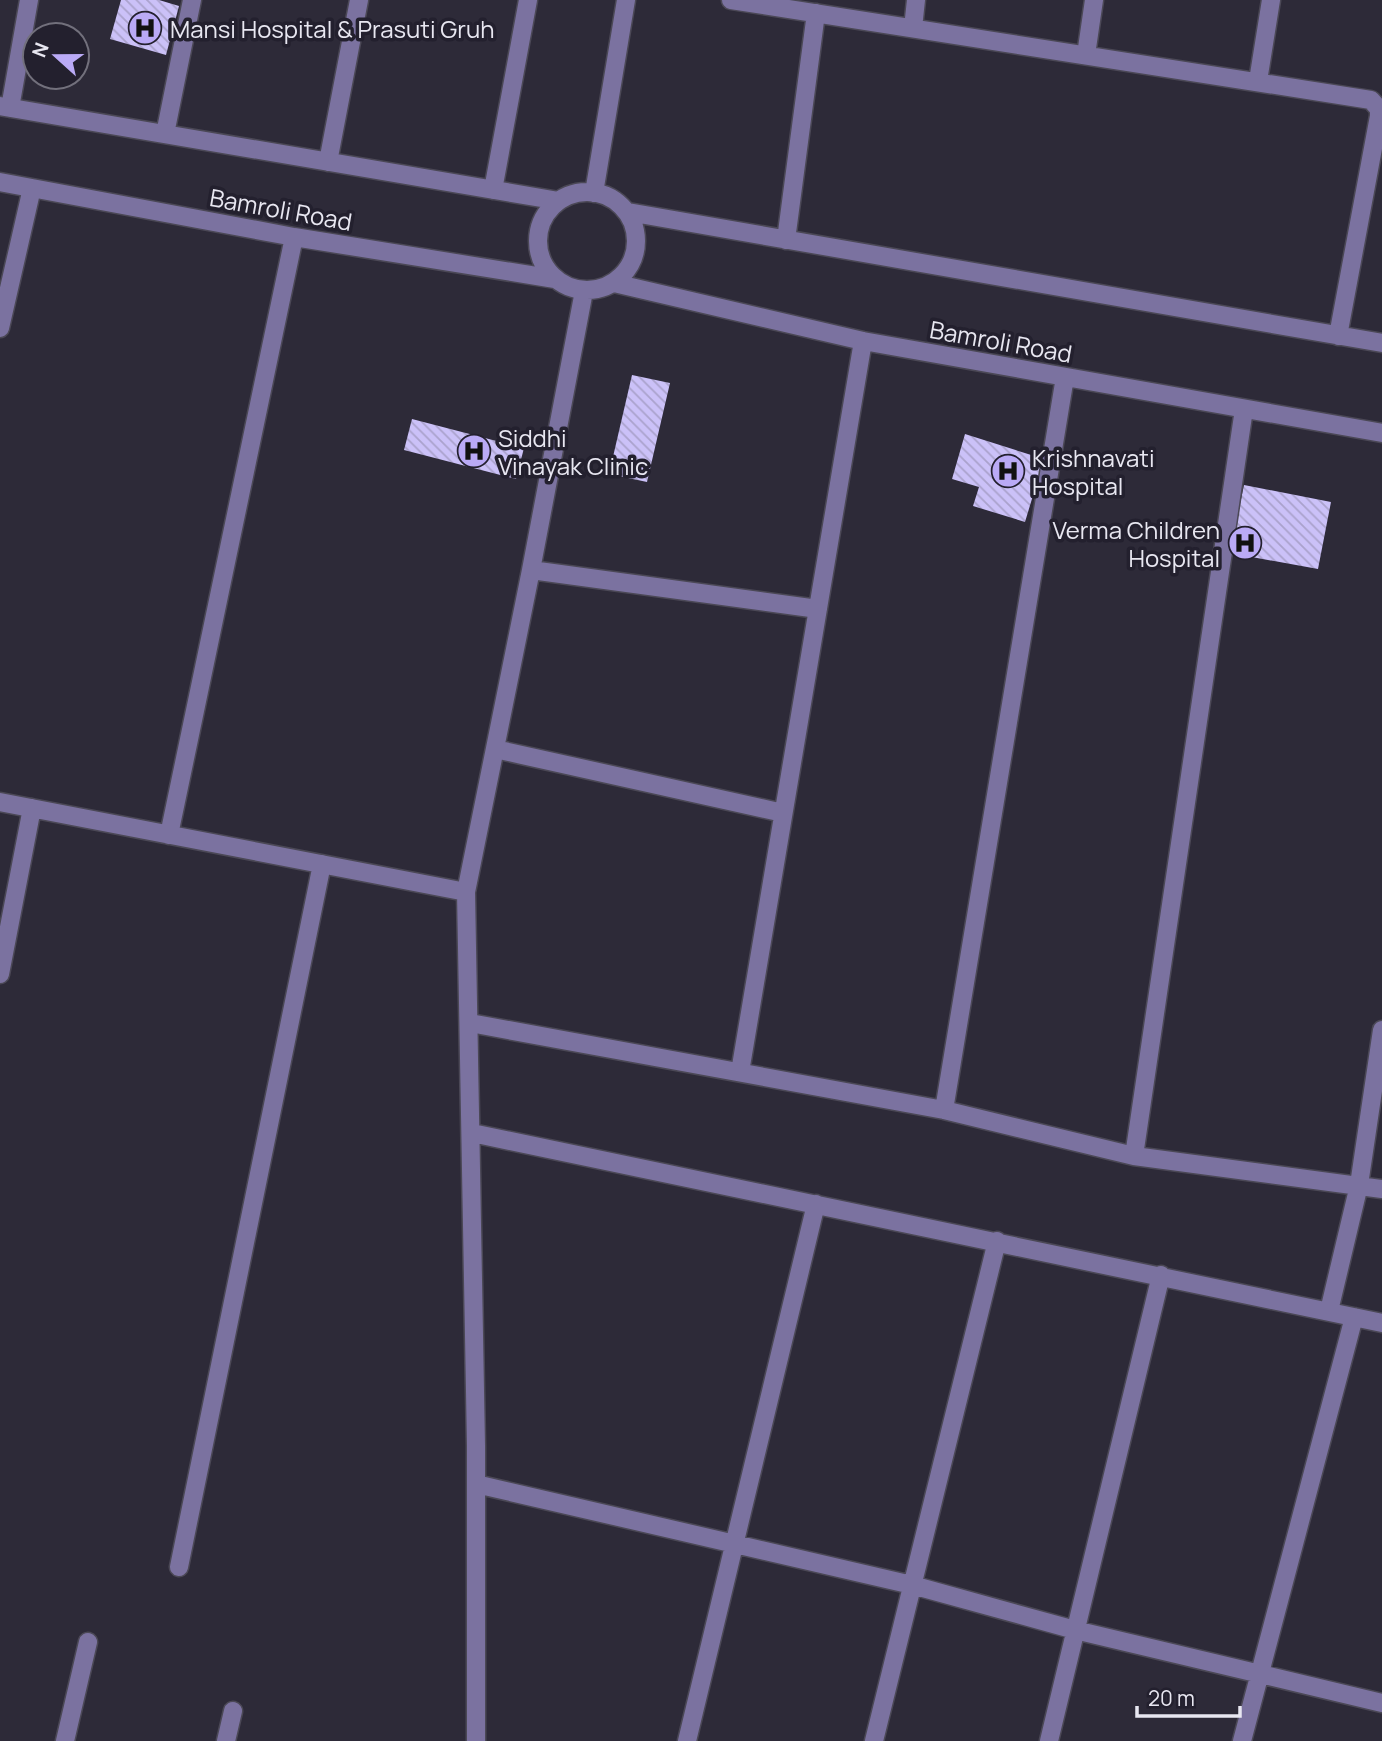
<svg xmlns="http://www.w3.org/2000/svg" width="1382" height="1741" viewBox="0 0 1382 1741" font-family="Manrope,sans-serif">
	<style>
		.building { fill: url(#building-back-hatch) }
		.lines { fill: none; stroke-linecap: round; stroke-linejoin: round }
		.minor-casing { stroke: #4b4856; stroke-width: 21 }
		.minor { stroke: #7b72a0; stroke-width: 18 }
		.labels { text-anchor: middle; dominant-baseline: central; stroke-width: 7; stroke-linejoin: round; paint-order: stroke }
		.poi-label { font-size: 24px; fill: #e8e7f1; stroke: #23202e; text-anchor: start }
		.street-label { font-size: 24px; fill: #e8e7f1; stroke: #23202e }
	</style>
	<defs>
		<pattern id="building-back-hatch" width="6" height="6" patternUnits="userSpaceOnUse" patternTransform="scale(1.75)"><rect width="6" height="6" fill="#cbc1f8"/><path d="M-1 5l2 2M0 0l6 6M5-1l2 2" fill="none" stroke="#aaa2cc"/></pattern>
	</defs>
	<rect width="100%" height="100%" fill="#2d2a38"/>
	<path class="building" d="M121,0H159L179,6L166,55L110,39Z
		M632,375L670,383L647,482L609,474Z
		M412,419L524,448L516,479L404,450Z
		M965,434L1044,459L1025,522L973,506L979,487L952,479Z
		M1244,485L1331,502L1318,569L1230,553Z"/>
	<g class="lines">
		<defs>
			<path id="minor" d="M731,0L1371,100L1379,109V116L1338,336
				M913,28L916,0
				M1086,55L1094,0
				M1258,81L1271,0
				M0,106L559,201
				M10,108L29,0
				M165,134L192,0
				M328,162L359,0
				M0,182L294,237L555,279
				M493,190L528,0
				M538 241a49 49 0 1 1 98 0a49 49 0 1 1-98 0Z
				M594,193L626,0
				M628,212L1382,343
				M786,240L816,13
				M614,283L863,341L1382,433
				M0,328L32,188
				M531,570L818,609
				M495,749L783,813
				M0,802L466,892L531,570L584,291
				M169,835L294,237
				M466,892L476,1446V1741
				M0,974L32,808
				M470,1023L944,1110L1134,1156L1382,1189
				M740,1072L863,341
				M944,1110L1065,377
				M472,1133L1382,1323
				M1134,1156L1244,409
				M1329,1311L1359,1185L1382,1030
				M476,1484L912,1585L1075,1630L1382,1703
				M179,1567L322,864
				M65,1741L88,1642
				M226,1741L233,1711
				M687,1741L816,1204
				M874,1741L997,1241
				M1049,1741L1161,1275
				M1242,1741L1354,1317"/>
		</defs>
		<use href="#minor" class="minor-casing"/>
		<use href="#minor" class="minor"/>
	</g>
	<defs>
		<symbol id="hospital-disc" viewBox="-11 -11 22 22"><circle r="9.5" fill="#baaaf6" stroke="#23202e"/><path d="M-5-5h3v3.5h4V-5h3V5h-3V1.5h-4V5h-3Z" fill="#111"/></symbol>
	</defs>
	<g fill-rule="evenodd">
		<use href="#hospital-disc" x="126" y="9" width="38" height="38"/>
		<use href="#hospital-disc" x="455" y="432" width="38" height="38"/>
		<use href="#hospital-disc" x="989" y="452" width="38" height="38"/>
		<use href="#hospital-disc" x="1226" y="524" width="38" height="38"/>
	</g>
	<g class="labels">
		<g class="poi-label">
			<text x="170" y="28">Mansi Hospital &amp; Prasuti Gruh</text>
			<text x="498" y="437">Siddhi<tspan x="498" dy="28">Vinayak Clinic</tspan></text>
			<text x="1032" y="457">Krishnavati<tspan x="1032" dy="28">Hospital</tspan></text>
			<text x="1220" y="529" text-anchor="end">Verma Children<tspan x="1220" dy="28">Hospital</tspan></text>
		</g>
		<g class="street-label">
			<text transform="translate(281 209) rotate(10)">Bamroli Road</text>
			<text transform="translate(1001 341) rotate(10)">Bamroli Road</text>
		</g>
	</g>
	<g transform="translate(56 56) rotate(291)"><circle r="33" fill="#23202e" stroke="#72707c" stroke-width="2"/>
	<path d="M0-5L12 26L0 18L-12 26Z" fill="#baaaf6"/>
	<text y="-10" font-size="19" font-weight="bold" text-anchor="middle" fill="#e8e7f1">N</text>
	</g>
	<path d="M1137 1706v10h103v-10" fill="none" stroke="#e8e7f1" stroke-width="3.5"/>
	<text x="1148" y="1706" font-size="21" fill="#e8e7f1" stroke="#23202e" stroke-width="5" paint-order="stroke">20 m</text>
</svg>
